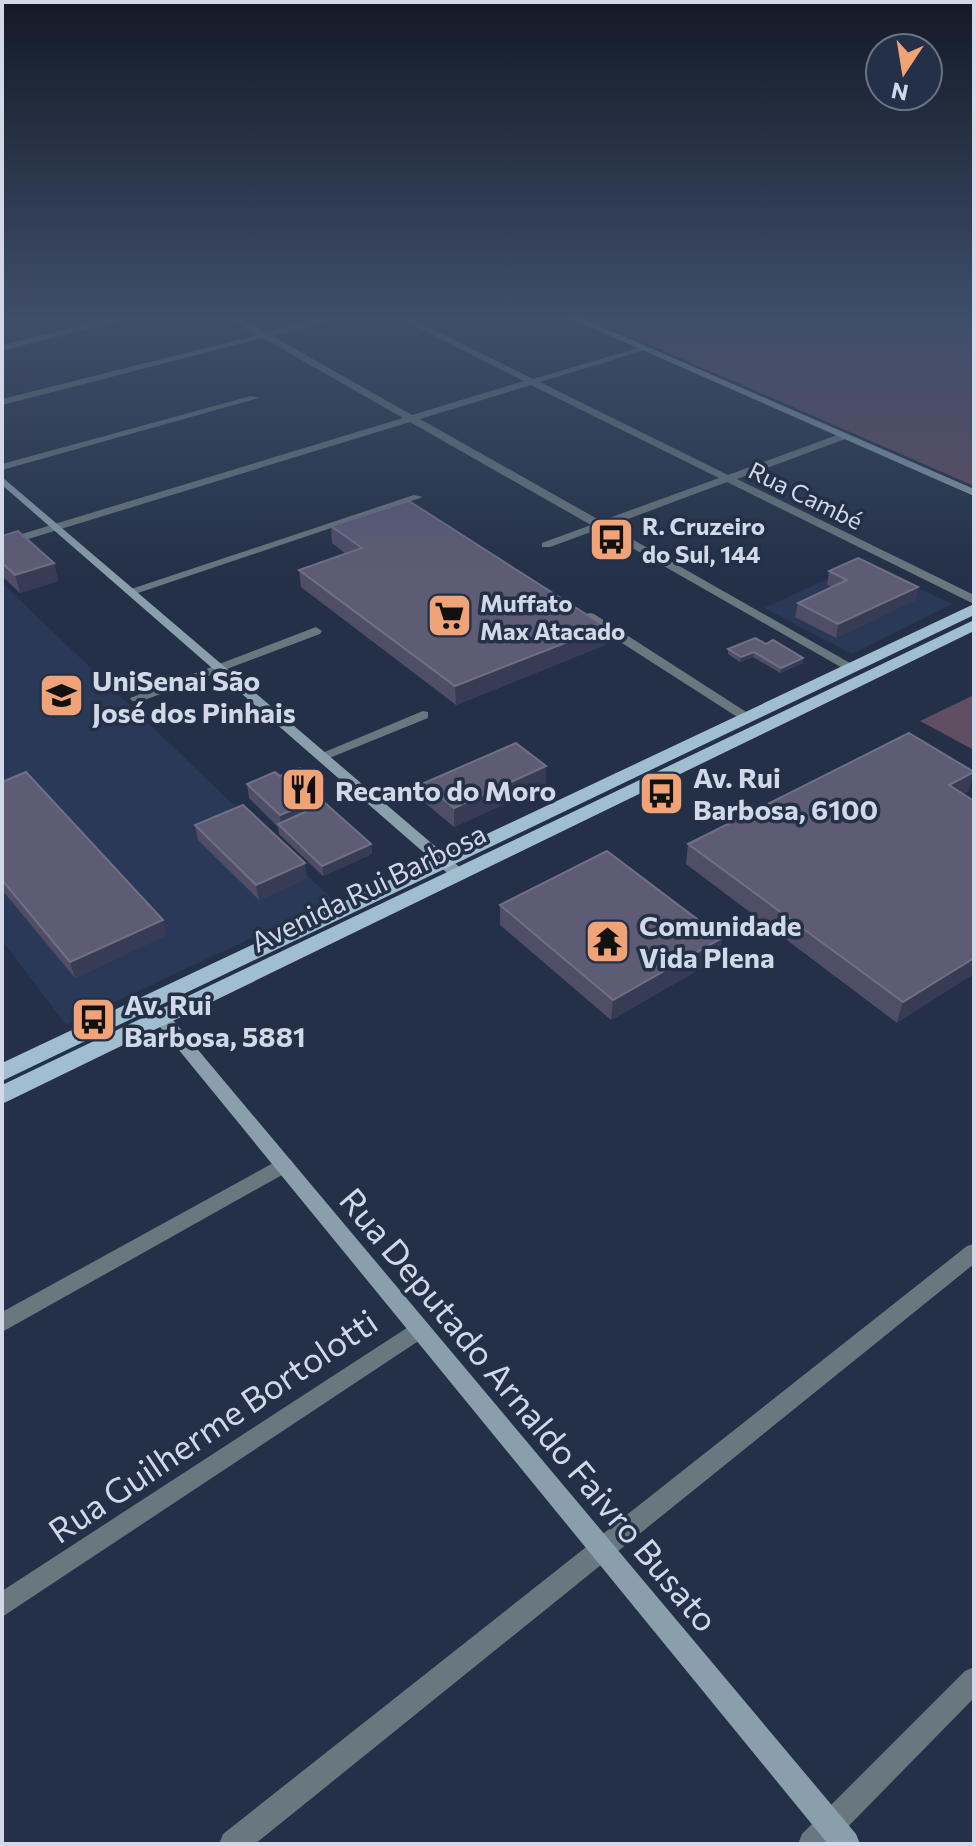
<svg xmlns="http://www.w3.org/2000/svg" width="976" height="1846" viewBox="0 0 976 1846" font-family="Commissioner,sans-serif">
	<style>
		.built { fill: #2a3957 }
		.green { fill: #604e63 }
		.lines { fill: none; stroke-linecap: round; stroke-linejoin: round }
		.street { fill: #69777f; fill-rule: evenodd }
		.secondary { fill: #899fab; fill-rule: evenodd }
		.primary { fill: #a1bece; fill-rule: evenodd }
		.wall { fill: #504d67 }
		.shaded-wall { fill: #383b54 }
		.building { fill: #5e5c75; stroke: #706f87; stroke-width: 2 }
		.labels { text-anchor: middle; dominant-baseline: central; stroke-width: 7; stroke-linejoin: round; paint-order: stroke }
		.far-street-label { font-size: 24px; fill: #d1d9e8; stroke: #233047 }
		.far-poi-label { font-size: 24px; font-weight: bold; fill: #d1d9e8; stroke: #233047; text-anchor: start }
		.poi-label { font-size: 28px; font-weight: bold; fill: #d1d9e8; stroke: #233047; text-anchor: start }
		.street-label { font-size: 28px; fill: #d1d9e8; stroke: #233047 }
		.near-street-label { font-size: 34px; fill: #d1d9e8; stroke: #233047 }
	</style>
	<rect width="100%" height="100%" fill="#233047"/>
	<path class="built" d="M864,562L952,604L852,654L764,608Z
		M2,583L333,900L66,1025L2,940Z"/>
	<path class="green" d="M591,319H974V486Z
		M974,695V750L920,721Z"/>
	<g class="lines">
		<path class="street" d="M109,319H125L2,351V345Z
			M231,319H242L265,333L317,319H333L272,336L412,415L524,381L401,319H412L533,379L645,346V350L540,382L728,475L840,434H848V438L737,479L974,595V604L727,482L609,526L857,667L851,671L846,670L599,529L550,547H542V543L591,525L410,422L2,547V540L403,418L263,338L2,405V399L257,335ZM531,385L719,478L601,521L420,419Z
			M251,396L259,398L2,470V464Z
			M414,495L423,497L135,594H127L125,591Z
			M590,613L594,614L754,717L752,720H742L586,620V614Z
			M316,627L322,631L320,634L142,701H132L130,698Z
			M423,711L428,712V718L327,759H317L315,756Z
			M284,1157L291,1160L294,1165L291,1170L2,1332V1312Z
			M974,1244V1264L255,1844H219L223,1834L967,1246Z
			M419,1320L426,1322L430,1329L426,1336L2,1617V1591Z
			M974,1667V1698L831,1844H798L802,1834L965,1671Z"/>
		<path class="secondary" d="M572,319H584L974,489V496Z
			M2,477L463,870L466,874L463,878H453L2,485Z
			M162,1012L168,1014L856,1834L860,1844H828L156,1022L153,1018L156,1014Z"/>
		<path class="primary" d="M974,604V615L2,1081V1063Z
			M974,620V631L2,1104V1085Z"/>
	</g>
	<path class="wall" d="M331,526L606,627L605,645L456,705L301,587L299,570L346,554L332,543Z
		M2,536L54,563L58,581L20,593L2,576Z
		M829,571L918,587L915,600L836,638L795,617L798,603L832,587L827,585Z
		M766,644L803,658V663L780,673L753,657L740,662L728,654V649Z
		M546,766V785L454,827L424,802V783Z
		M280,776L313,781L314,788L325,803L371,844L372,854L323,876L279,834L278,827L249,798L247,784Z
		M2,782L166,935L75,978L2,890Z
		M969,791L963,794L897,1023L686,864L688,844Z
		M195,825L307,878L259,900L198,840Z
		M500,905L722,938L719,958L611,1020L500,925Z"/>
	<path class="shaded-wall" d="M54,563L58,581L20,593L15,575Z
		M918,587L915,600L836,638L838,624Z
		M606,627L605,645L456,705L455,686Z
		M754,652L753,657L740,662L741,657Z
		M803,658V663L780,673L781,668Z
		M546,766V785L454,827V808Z
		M974,772L969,791L944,805L949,785Z
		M324,797L326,812L281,827L280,815Z
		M371,844L372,854L323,876L322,866Z
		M305,863L307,878L259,900L256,885Z
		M163,920L166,935L75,978L70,962Z
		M722,938L719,958L611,1020L613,1000Z
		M974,958V974L897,1023L903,1002Z"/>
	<path class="building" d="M409,501L606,627L455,686L299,570L362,548L331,526Z
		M18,531L54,563L15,575L2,563V536Z
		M858,558L918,587L838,624L798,603L847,580L829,571Z
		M755,638L766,644L773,640L803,658L781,668L754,652L741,657L728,649Z
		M909,733L974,772L949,785L974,801V958L903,1002L688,844Z
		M516,743L546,766L454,808L424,783Z
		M300,768L313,781L309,783L324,797L280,815L247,784L275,772L280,776Z
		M26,772L163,920L70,962L2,880V782Z
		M325,803L371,844L322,866L278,824Z
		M243,805L305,863L256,885L195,825Z
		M607,851L722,938L613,1000L500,905Z"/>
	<linearGradient id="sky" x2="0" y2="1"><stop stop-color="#131a27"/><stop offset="0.55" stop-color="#3f4e69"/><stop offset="1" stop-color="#3f4e69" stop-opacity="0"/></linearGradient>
	<rect width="976" height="578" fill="url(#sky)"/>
	<defs>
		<symbol id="bus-square" viewBox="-11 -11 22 22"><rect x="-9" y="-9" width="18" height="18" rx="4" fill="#efa377" stroke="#233047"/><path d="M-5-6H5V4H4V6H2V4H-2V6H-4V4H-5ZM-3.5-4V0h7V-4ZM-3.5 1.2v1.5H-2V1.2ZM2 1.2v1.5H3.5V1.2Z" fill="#111"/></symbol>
		<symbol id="supermarket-square" viewBox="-11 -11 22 22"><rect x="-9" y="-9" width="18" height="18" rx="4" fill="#efa377" stroke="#233047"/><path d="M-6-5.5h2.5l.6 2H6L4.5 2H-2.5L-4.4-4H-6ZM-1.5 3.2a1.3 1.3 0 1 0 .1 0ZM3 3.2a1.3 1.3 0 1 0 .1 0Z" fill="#111"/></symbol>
		<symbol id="university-square" viewBox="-11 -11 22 22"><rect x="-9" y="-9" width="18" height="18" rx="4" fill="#efa377" stroke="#233047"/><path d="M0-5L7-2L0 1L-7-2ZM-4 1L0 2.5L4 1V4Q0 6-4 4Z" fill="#111"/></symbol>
		<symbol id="restaurant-square" viewBox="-11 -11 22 22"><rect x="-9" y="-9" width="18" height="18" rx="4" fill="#efa377" stroke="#233047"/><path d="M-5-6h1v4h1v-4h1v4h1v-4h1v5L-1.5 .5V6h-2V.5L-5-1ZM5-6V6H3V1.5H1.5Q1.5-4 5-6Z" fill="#111"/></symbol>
		<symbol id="temple-square" viewBox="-11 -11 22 22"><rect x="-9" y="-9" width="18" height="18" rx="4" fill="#efa377" stroke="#233047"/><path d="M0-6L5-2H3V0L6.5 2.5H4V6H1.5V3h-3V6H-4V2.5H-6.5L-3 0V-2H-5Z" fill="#111"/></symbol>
	</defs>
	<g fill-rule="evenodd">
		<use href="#bus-square" x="586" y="514" width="51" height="51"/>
		<use href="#supermarket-square" x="424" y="590" width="51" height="51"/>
		<use href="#university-square" x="36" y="670" width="51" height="51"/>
		<use href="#restaurant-square" x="278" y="764" width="51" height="51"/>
		<use href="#bus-square" x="636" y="768" width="51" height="51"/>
		<use href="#temple-square" x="582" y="916" width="51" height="51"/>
		<use href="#bus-square" x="68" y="994" width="51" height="51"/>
	</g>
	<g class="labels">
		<g class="far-street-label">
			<text transform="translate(806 495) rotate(26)">Rua Cambé</text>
		</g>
		<g class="far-poi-label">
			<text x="642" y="525">R. Cruzeiro<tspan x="642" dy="28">do Sul, 144</tspan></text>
			<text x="480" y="602">Muffato<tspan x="480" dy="28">Max Atacado</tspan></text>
		</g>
		<g class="poi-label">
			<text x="92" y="680">UniSenai São<tspan x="92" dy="32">José dos Pinhais</tspan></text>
			<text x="693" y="777">Av. Rui<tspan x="693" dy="32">Barbosa, 6100</tspan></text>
			<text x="335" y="790">Recanto do Moro</text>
			<text x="639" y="925">Comunidade<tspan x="639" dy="32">Vida Plena</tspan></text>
			<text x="124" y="1004">Av. Rui<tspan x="124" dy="32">Barbosa, 5881</tspan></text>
		</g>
		<g class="street-label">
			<text transform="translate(368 887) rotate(-26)">Avenida Rui Barbosa</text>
		</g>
		<g class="near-street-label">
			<text transform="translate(530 1409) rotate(50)">Rua Deputado Arnaldo Faivro Busato</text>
			<text transform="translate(212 1425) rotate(-34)">Rua Guilherme Bortolotti</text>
		</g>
	</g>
	<rect width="976" height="1846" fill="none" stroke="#d1d9e8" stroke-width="8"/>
	<g transform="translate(904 72) rotate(192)"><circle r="38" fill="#233047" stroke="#697487" stroke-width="2"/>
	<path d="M0-6L14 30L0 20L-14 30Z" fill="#efa377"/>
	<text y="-12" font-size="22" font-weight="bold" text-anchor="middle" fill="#d1d9e8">N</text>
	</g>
</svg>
